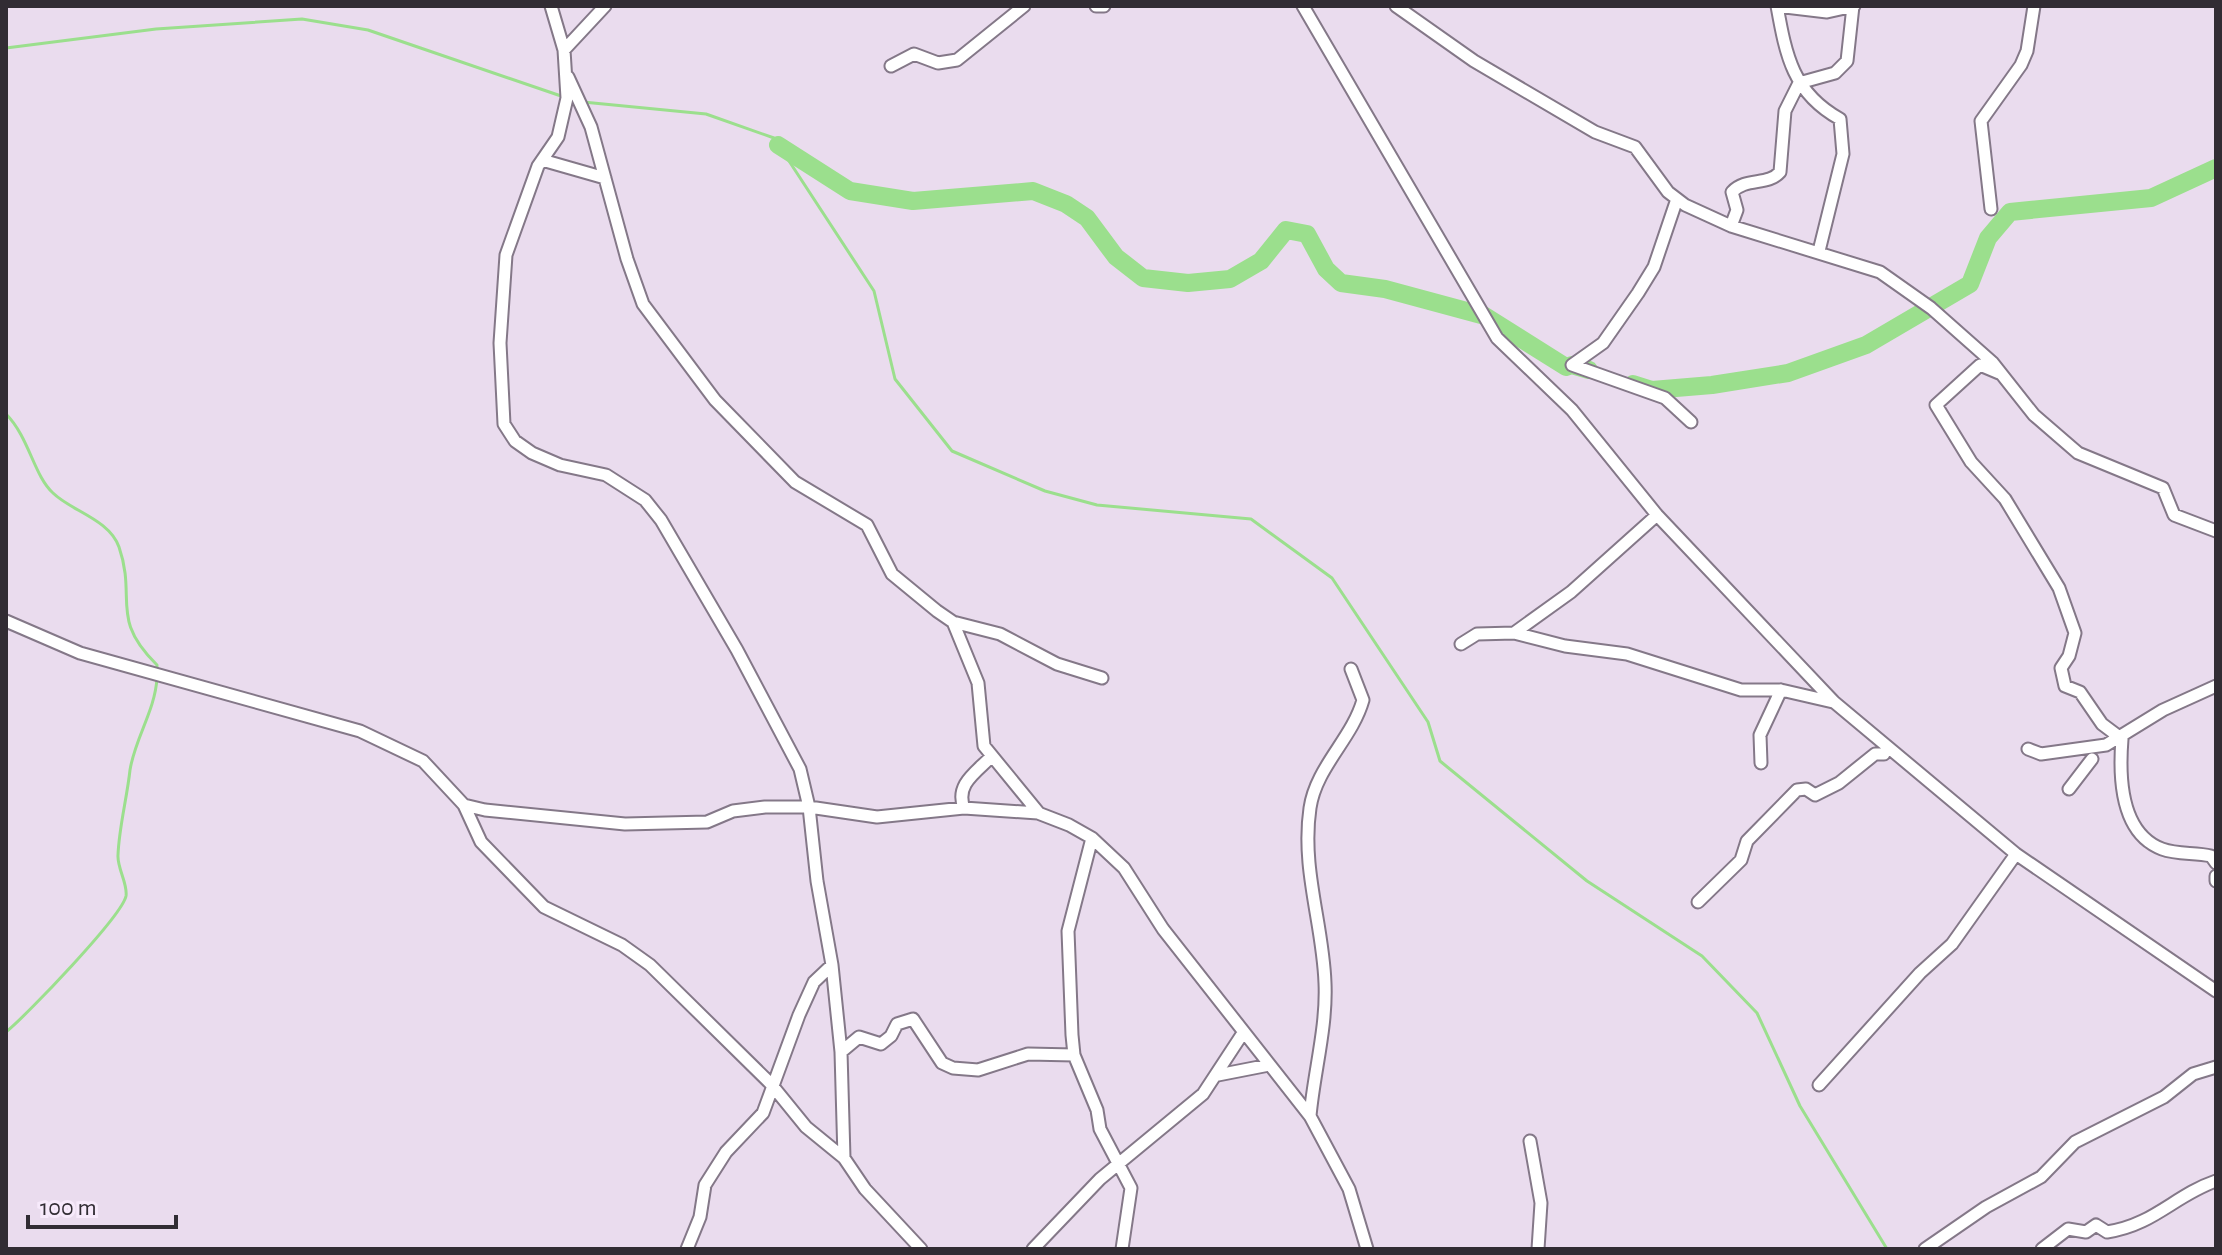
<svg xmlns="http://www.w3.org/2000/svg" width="2222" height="1255" viewBox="0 0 2222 1255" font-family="'Alegreya Sans',sans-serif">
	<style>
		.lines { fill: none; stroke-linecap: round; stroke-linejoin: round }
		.stream { stroke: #9bdf8d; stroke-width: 3 }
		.river { stroke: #9bdf8d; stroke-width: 18 }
		.street-casing { stroke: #847888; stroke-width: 15 }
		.street { stroke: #fff; stroke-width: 11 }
	</style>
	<rect width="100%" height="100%" fill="#eadcee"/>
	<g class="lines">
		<path class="stream" d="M6,48L156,29L302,19L368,30L564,97
			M583,102L706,114L774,138L874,291L895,379L952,451L1045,491L1097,505L1251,519L1332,578L1428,722L1440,761L1587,881L1702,956L1757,1013L1800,1106L1887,1249
			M6,414C29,437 34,476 53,493C71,511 109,519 119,547C137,599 109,618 157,665V670
			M6,1032C26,1016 122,916 126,896C128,884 117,868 118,855C119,827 127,798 130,770C135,738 155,711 157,678"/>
		<path class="river" d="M778,145L850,191L913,201L1033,191L1066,204L1087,218L1116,257L1143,278L1188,283L1230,279L1261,261L1286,230L1307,234L1326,269L1341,283L1385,289L1485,316L1566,367L1572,365L1589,370
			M1633,384L1652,390L1712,385L1788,373L1866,345L1970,284L1988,238L2010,212L2151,198L2216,168"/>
		<defs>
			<path id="street" d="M551,6L564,50L567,98L558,137L538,166L506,255L500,343L504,424L515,441L532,453L560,465L606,475L645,500L661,520L737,650L800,769L809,807L817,881L832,965L841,1052L844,1158L865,1189L921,1249
				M1096,6H1104
				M1303,6L1497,338L1572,410L1657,515L1834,702L2016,854L2216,991
				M1396,6L1474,61L1595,132L1635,147L1668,192L1685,205L1731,226L1880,272L1931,308L1992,362L2034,415L2078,453L2163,488L2174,515L2216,531
				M564,50L605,6
				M891,66L914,54L938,63L957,60L1024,6
				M568,77L591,127L627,259L643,304L715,400L795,482L867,525L892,574L937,611L953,622L1000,634L1057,664L1102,678
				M542,160L605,178
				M1677,199L1654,267L1638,293L1603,343L1572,365L1665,398L1691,422
				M1991,209L1981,121L2021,65L2027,51L2034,6
				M1731,226L1737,210L1732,192C1746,177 1768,186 1780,172L1785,111L1799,83L1835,73L1847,61L1853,6
				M1819,251L1843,154L1840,119C1793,93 1786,56 1777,6L1827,12L1854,6
				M1999,373L1980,365L1936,405L1971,462L2005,499L2059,588L2075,633L2069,656L2061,668L2065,686L2080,692L2102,724L2122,739C2119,776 2120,833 2162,849C2178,855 2195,852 2211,856L2216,863
				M6,621L80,653L360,731L423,761L464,805L485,810L625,824L707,822L733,811L765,807H809L877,817L964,808L1038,813L1069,825L1092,838L1124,868L1163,929L1310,1116L1349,1189L1367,1249
				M953,622L978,683L984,746L1038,812
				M1514,633L1571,592L1657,515
				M1461,644L1477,634L1514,633L1565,646L1627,654L1741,690H1781L1833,702
				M2028,749L2041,754L2106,745L2163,710L2216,686
				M1761,763L1760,735L1781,690
				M2069,789L2092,759
				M464,805L481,842L544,907L622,945L650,965L771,1084L806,1127L844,1158
				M964,808C955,785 975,773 991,757
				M1092,838L1068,931L1072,1035L1074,1055L1097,1110L1100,1129L1131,1188L1122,1249
				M2216,876V881
				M1698,902L1741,860L1747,841L1797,790L1806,789L1815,795L1839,783L1875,754H1884
				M841,1052L859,1037L881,1044L891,1036L897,1024L913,1019L942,1063L953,1068L978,1070L1028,1054L1074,1055
				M1218,1075L1269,1065
				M1819,1085L1920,973L1952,944L2016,854
				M1310,1116C1314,1072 1327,1027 1325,983C1323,924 1301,869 1310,808C1316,767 1352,739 1363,700L1351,669
				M1530,1141L1541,1203L1538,1249
				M687,1249L700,1217L705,1185L726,1152L763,1113L799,1015L814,982L832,965
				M1033,1249L1100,1179L1203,1094L1243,1033
				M1925,1249L1986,1207L2041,1177L2075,1142L2164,1097L2193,1074L2216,1067
				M2042,1249L2068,1229L2086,1232L2096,1225L2107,1232C2154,1225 2175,1195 2216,1181"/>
		</defs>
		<use href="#street" class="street-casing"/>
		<use href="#street" class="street"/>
	</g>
	<rect width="2222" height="1255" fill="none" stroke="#312c33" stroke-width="16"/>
	<path d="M28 1215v12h148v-12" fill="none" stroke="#312c33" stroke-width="4"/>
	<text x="40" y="1215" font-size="24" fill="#312c33" stroke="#f7eafb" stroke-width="6" paint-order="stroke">100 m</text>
</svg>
